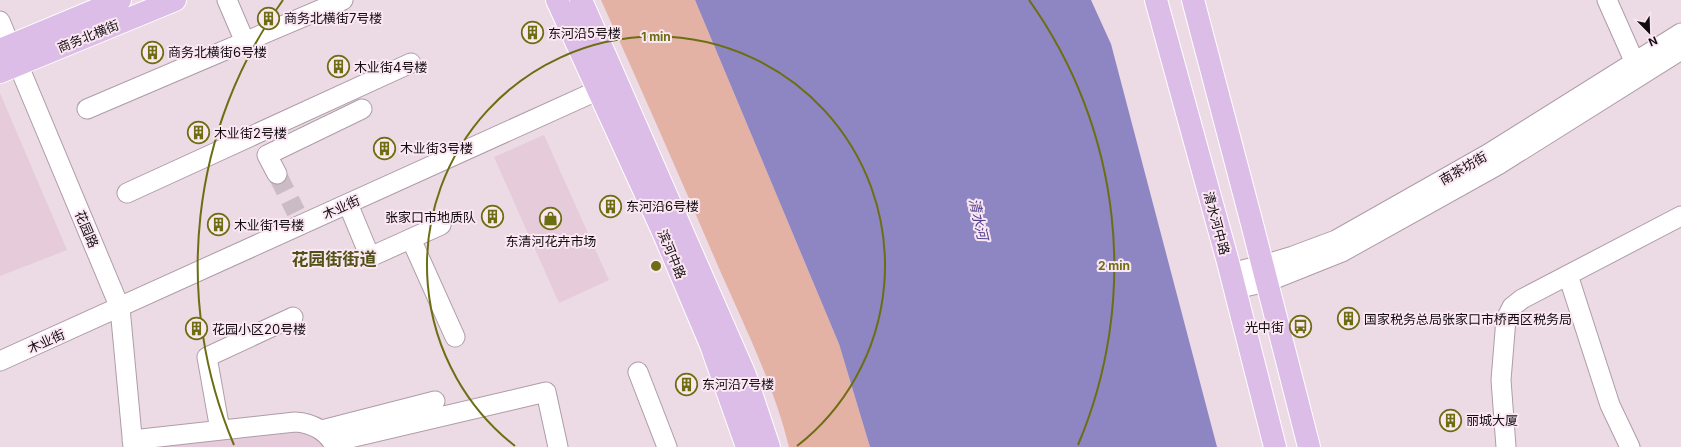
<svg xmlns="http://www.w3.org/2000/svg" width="1681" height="447" viewBox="0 0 1681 447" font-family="Inter,'Noto Sans SC',sans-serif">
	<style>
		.built { fill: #e6ccdb }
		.green { fill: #e4b1a5 }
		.water { fill: #8e86c2 }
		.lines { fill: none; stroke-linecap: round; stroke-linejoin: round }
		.minor-tunnel { stroke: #cbbbc4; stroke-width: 19; stroke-dasharray: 19 10; stroke-linecap: butt }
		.minor-casing { stroke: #ae9ca7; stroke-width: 21 }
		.major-casing { stroke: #fff; stroke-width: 24 }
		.minor { stroke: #fff; stroke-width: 19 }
		.major { stroke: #dcbde8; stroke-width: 22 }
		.ring { fill: none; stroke: #6c6e12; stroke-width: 2 }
		.labels { text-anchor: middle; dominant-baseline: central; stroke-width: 4; stroke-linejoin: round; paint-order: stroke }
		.poi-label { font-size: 13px; fill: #120c0f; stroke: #fae7f2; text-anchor: start }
		.street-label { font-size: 13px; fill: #120c0f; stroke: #fae7f2 }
		.water-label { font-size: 14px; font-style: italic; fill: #51428d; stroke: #fae7f2 }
		.district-label { font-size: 17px; font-weight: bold; fill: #4f5115; stroke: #fae7f2 }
		.centre { fill: #6c6e12; stroke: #fae7f2; stroke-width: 2 }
		.ring-label { font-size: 12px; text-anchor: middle; font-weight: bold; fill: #6c6e12; stroke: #fae7f2; stroke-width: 4; stroke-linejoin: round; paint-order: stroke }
	</style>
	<rect width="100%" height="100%" fill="#ecdae4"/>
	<path class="built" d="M0,93L67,250L0,276Z
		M544,135L609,280L559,303L494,157Z
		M312,430L328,447H150Z"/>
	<path class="green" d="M601,0H695L839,344L870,447H789C774,385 744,325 718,266C680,177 641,88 601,0Z"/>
	<path class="water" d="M695,0H1091L1111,44L1217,447H870L839,344Z"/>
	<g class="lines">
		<path class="minor-tunnel" d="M277,174L296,212"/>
		<defs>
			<path id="minor" d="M227,0L245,42
				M1607,0L1639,72
				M0,21L120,308L133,447
				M87,109L343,0
				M277,174L267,155L362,109
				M127,193L411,63
				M348,204L370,257L441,225
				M411,239L455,337
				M1230,273L1263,265L1293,256L1336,240L1488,154L1681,33
				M1568,275L1610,405L1630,447
				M1235,289L1267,282L1342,252L1498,165L1681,50
				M0,361L612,84
				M638,372L667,447
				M220,430L207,357L293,317
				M322,430L435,401
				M132,440L295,422C312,423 328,431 335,447
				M333,442L546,392L558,447
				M1506,447L1501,380L1506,319L1512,307L1522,299L1681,216"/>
			<path id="major" d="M557,0L664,234L711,345L747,447
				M581,0L745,375L769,447
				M1156,0L1228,262L1275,447
				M1193,0L1251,220L1309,447
				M0,50L120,0
				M0,72L175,0"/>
		</defs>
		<use href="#minor" class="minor-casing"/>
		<use href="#major" class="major-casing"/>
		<use href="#minor" class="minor"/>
		<use href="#major" class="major"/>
	</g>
	<g class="ring">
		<path d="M515 446A229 229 0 1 1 797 446"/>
		<path d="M234 445A458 458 0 0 1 283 0M1029 0A458 458 0 0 1 1078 445"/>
	</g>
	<defs>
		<symbol id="building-ring" viewBox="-11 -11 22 22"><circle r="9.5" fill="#fae7f2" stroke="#6c6e12" stroke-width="1.5"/><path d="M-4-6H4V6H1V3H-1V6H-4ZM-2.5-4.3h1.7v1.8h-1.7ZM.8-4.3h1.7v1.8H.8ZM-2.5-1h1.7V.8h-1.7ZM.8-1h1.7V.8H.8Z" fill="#6c6e12"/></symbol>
		<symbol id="shop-ring" viewBox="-11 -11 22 22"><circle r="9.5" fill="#fae7f2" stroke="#6c6e12" stroke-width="1.5"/><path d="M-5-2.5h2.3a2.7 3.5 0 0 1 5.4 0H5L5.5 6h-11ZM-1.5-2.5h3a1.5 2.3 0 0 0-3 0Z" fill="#6c6e12"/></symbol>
		<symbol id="bus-ring" viewBox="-11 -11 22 22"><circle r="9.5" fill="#fae7f2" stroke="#6c6e12" stroke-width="1.5"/><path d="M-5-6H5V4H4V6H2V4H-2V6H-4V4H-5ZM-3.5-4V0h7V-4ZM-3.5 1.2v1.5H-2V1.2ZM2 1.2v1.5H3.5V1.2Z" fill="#6c6e12"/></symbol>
	</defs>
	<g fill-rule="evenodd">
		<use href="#building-ring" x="256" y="6" width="25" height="25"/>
		<use href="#building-ring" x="520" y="20" width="25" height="25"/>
		<use href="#building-ring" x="140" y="40" width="25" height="25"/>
		<use href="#building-ring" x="326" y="54" width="25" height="25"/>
		<use href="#building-ring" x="186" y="120" width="25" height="25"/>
		<use href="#building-ring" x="372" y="136" width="25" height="25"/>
		<use href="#building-ring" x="598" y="194" width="25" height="25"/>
		<use href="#building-ring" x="480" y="204" width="25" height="25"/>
		<use href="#shop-ring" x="538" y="206" width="25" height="25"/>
		<use href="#building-ring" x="206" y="212" width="25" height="25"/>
		<use href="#building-ring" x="1336" y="306" width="25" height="25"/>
		<use href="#bus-ring" x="1288" y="314" width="25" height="25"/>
		<use href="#building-ring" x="184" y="316" width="25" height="25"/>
		<use href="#building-ring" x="674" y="372" width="25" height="25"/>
		<use href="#building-ring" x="1438" y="408" width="25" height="25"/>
	</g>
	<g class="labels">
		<g class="poi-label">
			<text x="284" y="18">商务北横街7号楼</text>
			<text x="548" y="33">东河沿5号楼</text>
			<text x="168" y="52">商务北横街6号楼</text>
			<text x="354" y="67">木业街4号楼</text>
			<text x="214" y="133">木业街2号楼</text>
			<text x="400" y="148">木业街3号楼</text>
			<text x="626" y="206">东河沿6号楼</text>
			<text x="476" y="217" text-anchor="end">张家口市地质队</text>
			<text x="234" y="225">木业街1号楼</text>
			<text x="551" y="241" text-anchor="middle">东清河花卉市场</text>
			<text x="1364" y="319">国家税务总局张家口市桥西区税务局</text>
			<text x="1284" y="327" text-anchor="end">光中街</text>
			<text x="212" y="329">花园小区20号楼</text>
			<text x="702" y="384">东河沿7号楼</text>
			<text x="1466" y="420">丽城大厦</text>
		</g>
		<g class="street-label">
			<text transform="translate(88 36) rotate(-22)">商务北横街</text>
			<text transform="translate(1463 168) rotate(-30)">南茶坊街</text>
			<text transform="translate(341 207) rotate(-24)">木业街</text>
			<text transform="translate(1217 223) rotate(75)">清水河中路</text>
			<text transform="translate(87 229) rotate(67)">花园路</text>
			<text transform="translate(672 254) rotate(67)">滨河中路</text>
			<text transform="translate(46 341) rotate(-24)">木业街</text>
		</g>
		<g class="water-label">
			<text transform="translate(979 219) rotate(77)">清水河</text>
		</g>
		<g class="district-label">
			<text x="334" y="259">花园街街道</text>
		</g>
	</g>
	<circle cx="656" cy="266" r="6" class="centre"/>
	<g class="ring-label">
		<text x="656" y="41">1 min</text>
		<text x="1114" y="270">2 min</text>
	</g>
	<g transform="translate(1649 32) rotate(157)" stroke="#fae7f2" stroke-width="3" paint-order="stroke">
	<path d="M0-3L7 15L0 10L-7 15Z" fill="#120c0f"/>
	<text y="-6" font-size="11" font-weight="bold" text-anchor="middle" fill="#120c0f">N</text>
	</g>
</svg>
